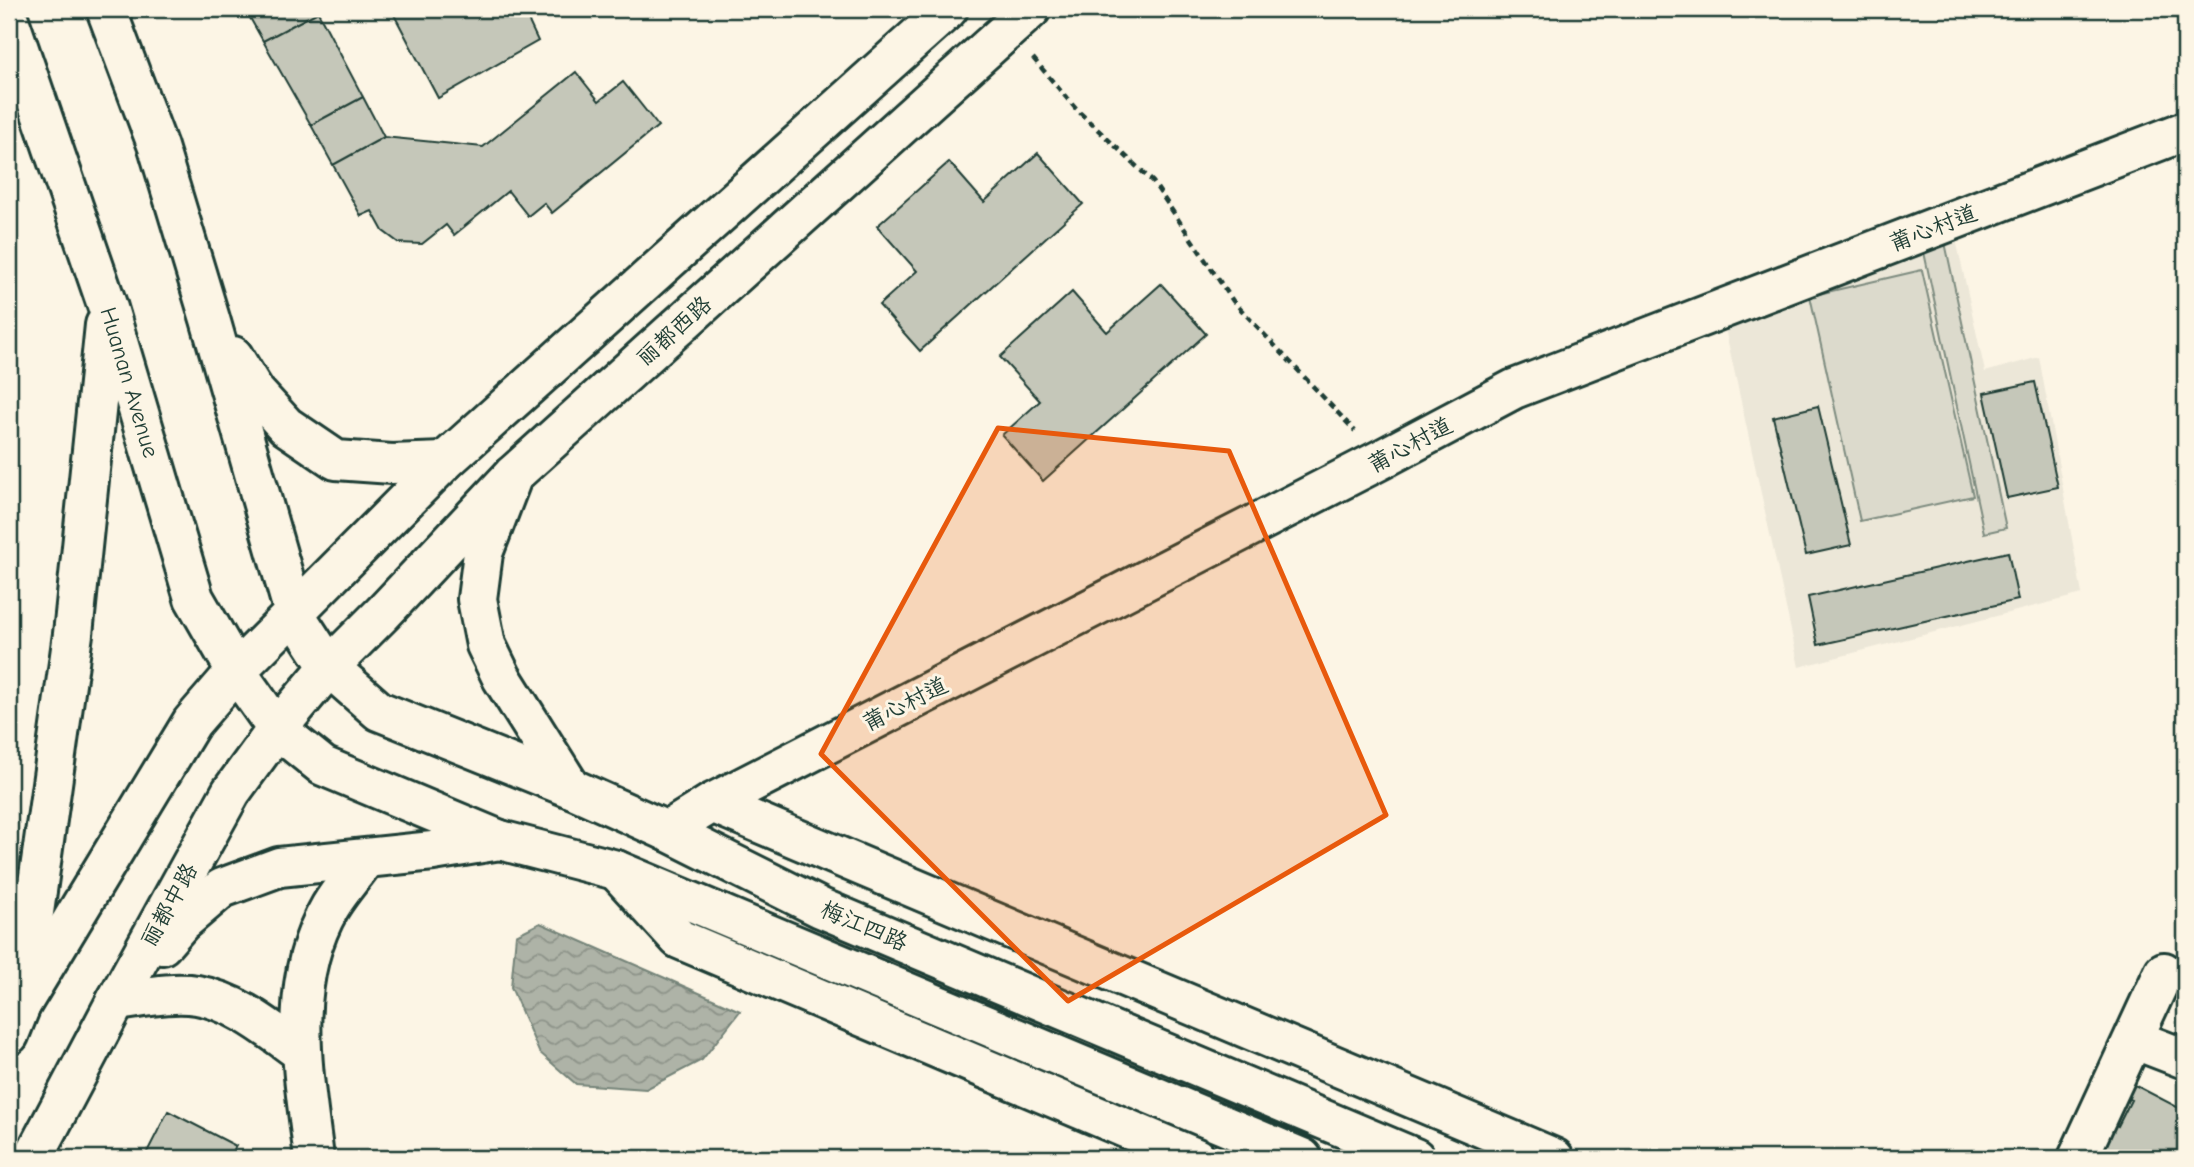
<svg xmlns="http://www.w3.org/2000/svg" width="2194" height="1167" viewBox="0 0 2194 1167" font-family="'Comic Neue','LXGW WenKai TC',sans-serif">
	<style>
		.built { fill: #ece7d8 }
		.pitch { fill: #dcdacc; stroke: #7e8c80; stroke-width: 2 }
		.water { fill: url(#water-waves); stroke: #758479; stroke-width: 2 }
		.building { fill: #c5c7b9; stroke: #1f3d34; stroke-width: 2 }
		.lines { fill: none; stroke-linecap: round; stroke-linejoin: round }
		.minor-casing { stroke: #1f3d34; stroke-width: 44 }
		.tertiary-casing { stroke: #1f3d34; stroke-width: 44 }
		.secondary-casing { stroke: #1f3d34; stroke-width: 44 }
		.primary-casing { stroke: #1f3d34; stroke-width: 44 }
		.path { stroke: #1f3d34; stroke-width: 4.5; stroke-dasharray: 7 5; stroke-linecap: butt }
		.minor { stroke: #fcf5e5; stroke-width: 38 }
		.tertiary { stroke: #fcf5e5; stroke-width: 38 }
		.secondary { stroke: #fcf5e5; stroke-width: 38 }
		.primary { stroke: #fcf5e5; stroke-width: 38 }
		.marked { fill: #e8590c; fill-opacity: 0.2; stroke: #e8590c; stroke-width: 5; stroke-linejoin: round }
		.labels { text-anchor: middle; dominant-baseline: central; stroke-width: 6; stroke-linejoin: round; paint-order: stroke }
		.street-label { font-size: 23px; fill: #1f3d34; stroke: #fcf5e5 }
	</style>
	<defs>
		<pattern id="water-waves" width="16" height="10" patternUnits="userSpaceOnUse" patternTransform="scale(1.75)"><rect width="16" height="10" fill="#aeb3a7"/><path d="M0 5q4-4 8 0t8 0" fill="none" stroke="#8d9389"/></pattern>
	</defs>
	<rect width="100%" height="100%" fill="#fcf5e5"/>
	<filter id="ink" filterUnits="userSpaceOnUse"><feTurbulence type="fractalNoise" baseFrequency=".0143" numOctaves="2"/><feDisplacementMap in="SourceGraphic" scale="14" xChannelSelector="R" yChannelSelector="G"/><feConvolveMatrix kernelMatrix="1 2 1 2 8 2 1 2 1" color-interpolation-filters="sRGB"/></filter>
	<g filter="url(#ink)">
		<path class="built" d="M1952,221L1985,372L2039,357L2082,594L1799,667L1721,310Z"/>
		<path class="pitch" d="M1943,233L2006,528L1984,533L1921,238Z
			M1922,270L1973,496L1860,521L1810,296Z"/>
		<path class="water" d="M540,923L740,1011L702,1060L646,1089L576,1084L539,1052L511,987L516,935Z"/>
		<path class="building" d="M245,9H317L318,12L263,41Z
			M391,9H523L538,41L438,98Z
			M318,12L363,97L311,125L263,41Z
			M576,72L599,101L623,82L658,126L552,213L544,203L528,216L508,191L454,235L446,225L422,244L399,243L383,231L372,211L361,216L333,165L384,137L483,147Z
			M363,97L384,137L333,165L311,125Z
			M1038,153L1083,204L920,351L879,305L917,271L877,226L949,162L984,202Z
			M1161,284L1206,334L1043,481L1002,435L1040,401L1000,357L1072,292L1107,332Z
			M2035,382L2058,487L2007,498L1984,393Z
			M1818,406L1851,545L1806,555L1773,417Z
			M2008,552L2018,600L1818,645L1808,597Z
			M2129,1082L2185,1111V1118L2178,1132L2185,1136V1147L2179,1158H2100L2102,1155L2094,1151L2109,1121L2118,1126L2131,1100L2122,1096Z
			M168,1111L236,1146L229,1158H144Z"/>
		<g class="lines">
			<defs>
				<path id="minor" d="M712,803L1554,1158
					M667,831L712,803L1382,459L1514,389L2185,131
					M616,870L679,939L1196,1158
					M2133,1039L2185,1059
					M2078,1158L2164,972"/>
				<path id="tertiary" d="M116,1001C142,998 171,991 197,995C237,1002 269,1029 301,1052
					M314,1158C304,1075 285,984 330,907C340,890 354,875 365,859"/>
				<path id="secondary" d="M1031,9L513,475L383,613L329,667L379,711L571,788L667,831L821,908L1415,1158
					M294,613L444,462L948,9
					M277,729L323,766L500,840L616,870L1302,1158"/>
				<g id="primary">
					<path id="s1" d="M9,20L107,305L194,598L236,671L277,729"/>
					<path d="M233,356L255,392L286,426L336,460L392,464L444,462"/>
					<path d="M513,475L483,553L477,599L486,645L502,678L571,788"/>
					<path d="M162,945L181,923L222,888L279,867L433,851L500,840"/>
					<path d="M21,1005L73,634L105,325"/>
					<path d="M9,1035L21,1005L192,722L236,671L294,613"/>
					<path d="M33,1158L116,1001L231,792L277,729L329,667L294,613L210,319L158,147L106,9"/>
				</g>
			</defs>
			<use href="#minor" class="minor-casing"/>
			<use href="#tertiary" class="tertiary-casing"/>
			<use href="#secondary" class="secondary-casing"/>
			<use href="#primary" class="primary-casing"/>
			<path class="path" d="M1033,58L1076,109L1153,182L1233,301L1355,431"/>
			<use href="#minor" class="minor"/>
			<use href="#tertiary" class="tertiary"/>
			<use href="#secondary" class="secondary"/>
			<use href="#primary" class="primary"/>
		</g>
	</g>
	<path class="marked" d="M998,428L1229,451L1386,815L1068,1001L821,754Z"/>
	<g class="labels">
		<g class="street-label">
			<text transform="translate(1933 228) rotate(-21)">莆心村道</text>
			<text transform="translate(674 331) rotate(-42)">丽都西路</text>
			<text stroke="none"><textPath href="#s1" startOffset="382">Huanan Avenue</textPath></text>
			<text transform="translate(1410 445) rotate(-28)">莆心村道</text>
			<text transform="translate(905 704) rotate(-27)">莆心村道</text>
			<text transform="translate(169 905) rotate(-61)">丽都中路</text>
			<text transform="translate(864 926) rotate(23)">梅江四路</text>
		</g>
	</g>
	<rect width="2194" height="1167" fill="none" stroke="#fcf5e5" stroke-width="35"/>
	<rect x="18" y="18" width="2159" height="1132" fill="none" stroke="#1f3d34" stroke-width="2.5" filter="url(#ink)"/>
</svg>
